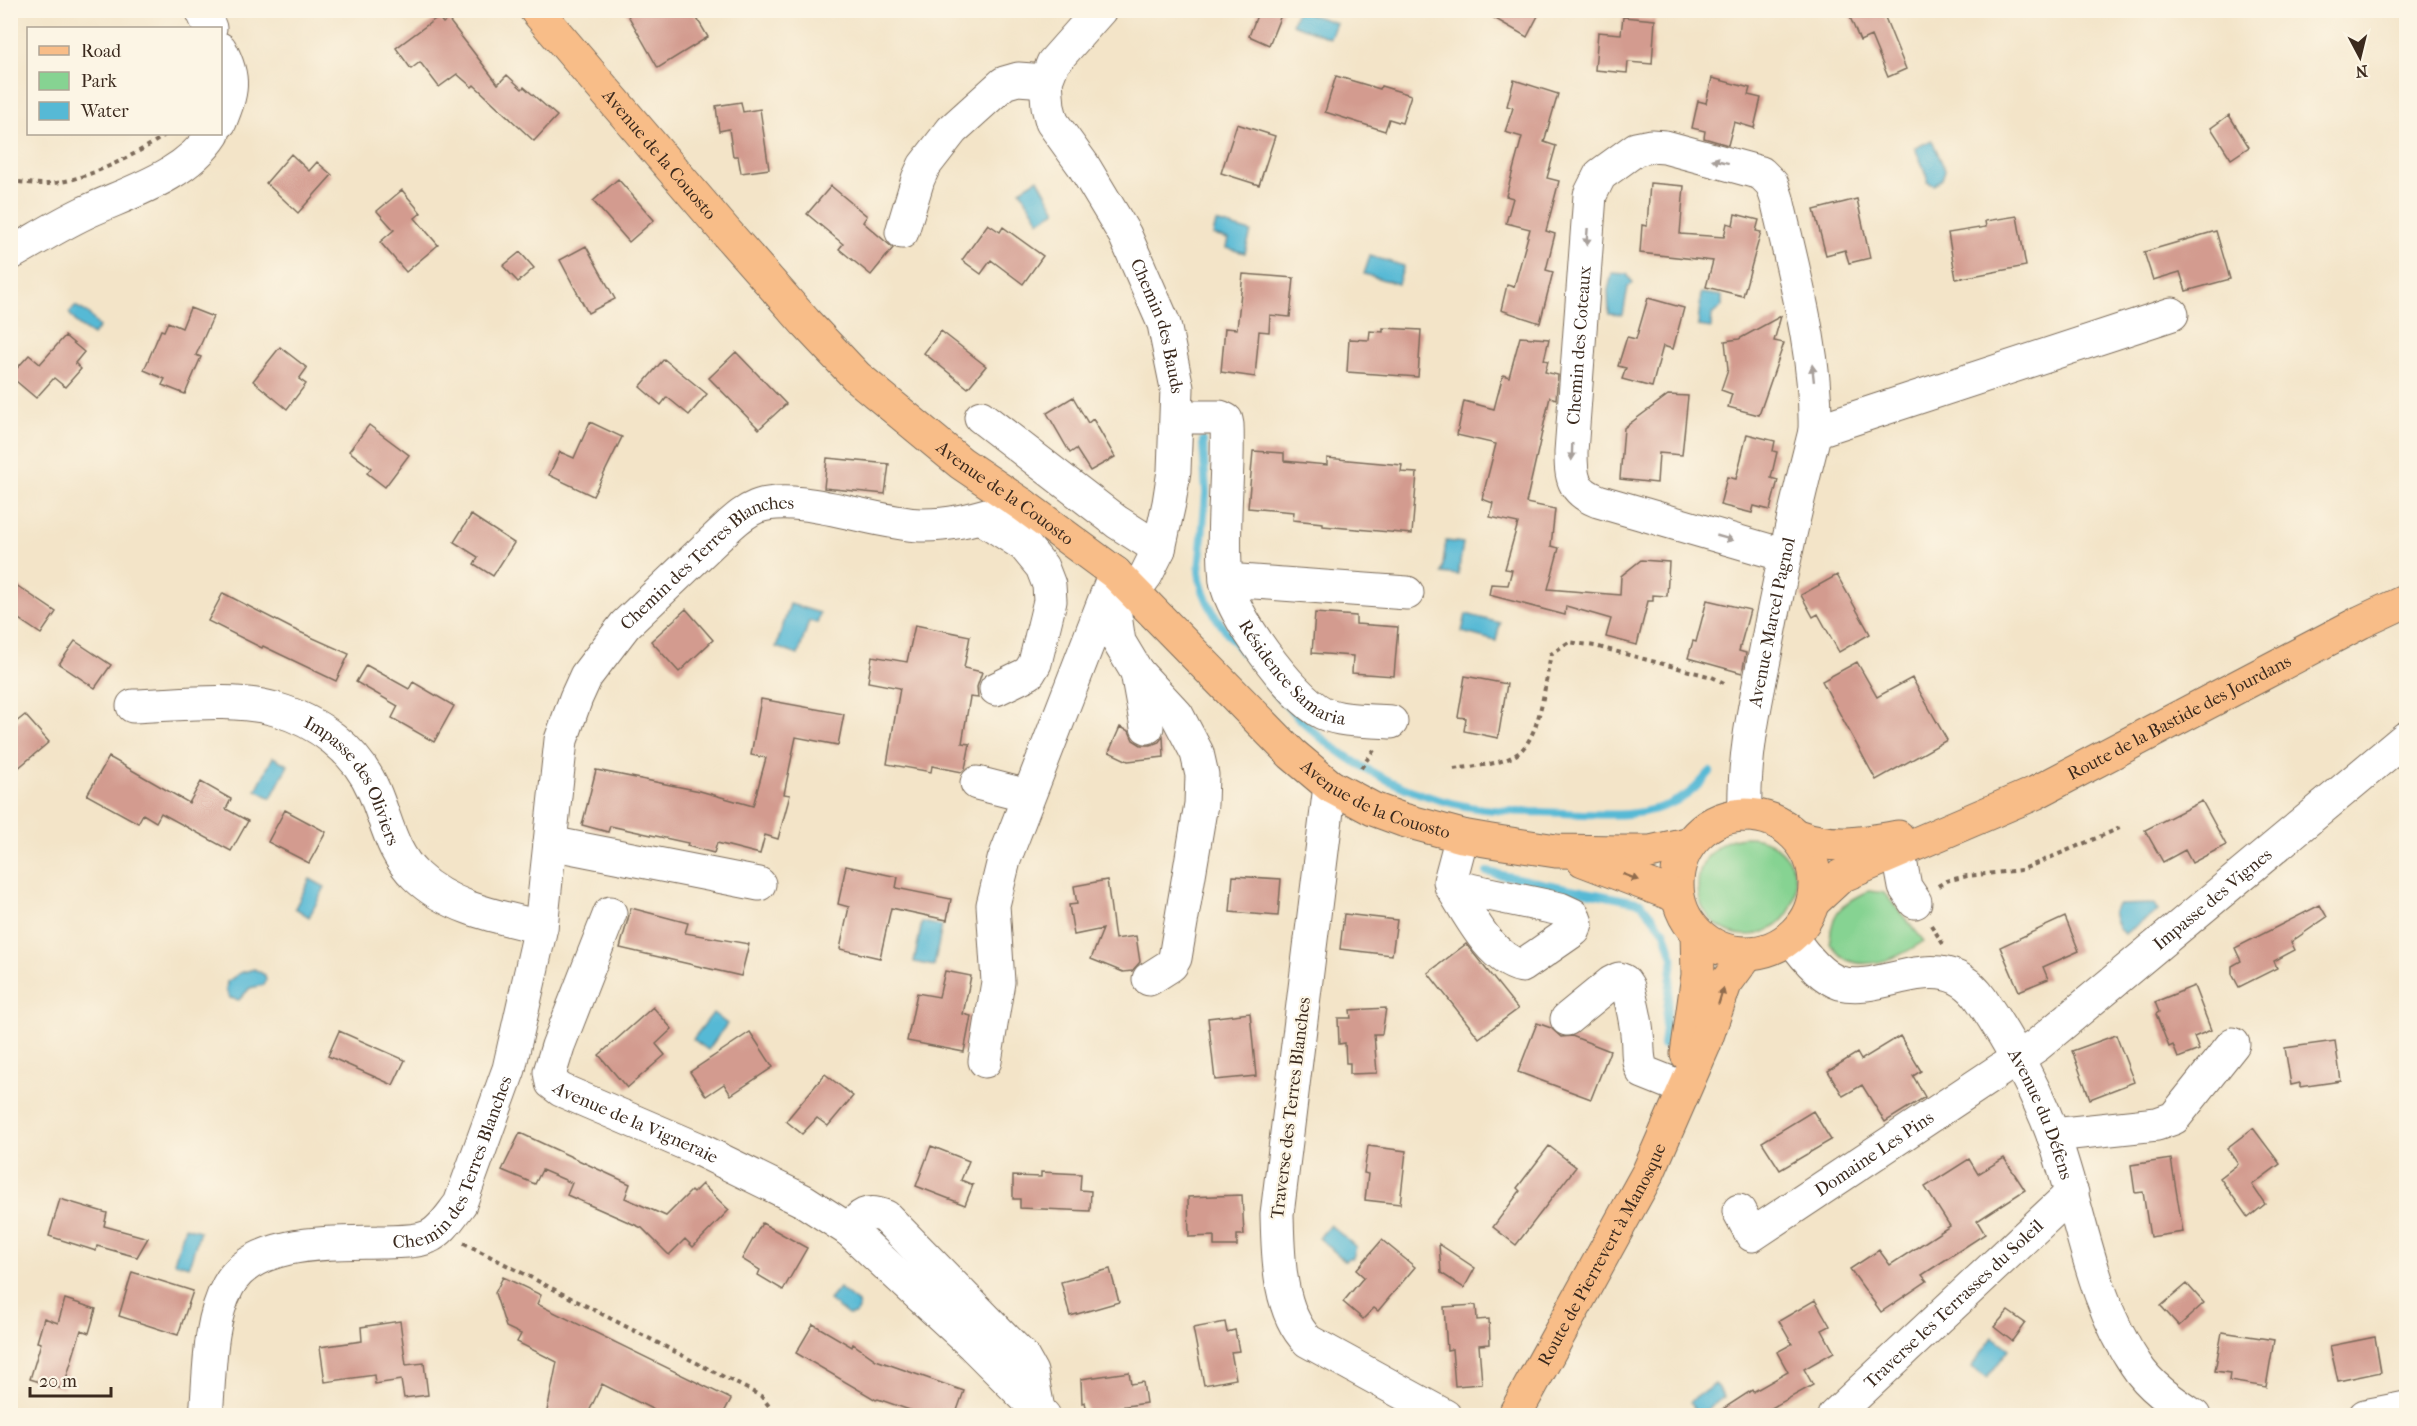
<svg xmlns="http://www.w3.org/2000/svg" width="2417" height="1426" viewBox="0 0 2417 1426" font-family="'IM FELL French Canon',serif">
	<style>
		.green { fill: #86d392; stroke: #607e58; stroke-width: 1.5 }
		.water { fill: #56b9d5; stroke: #48727a; stroke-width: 1.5 }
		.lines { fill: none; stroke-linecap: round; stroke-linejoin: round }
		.stream { stroke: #56b9d5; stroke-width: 8 }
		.building { fill: #d39b8f }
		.minor-casing { stroke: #7b6b5a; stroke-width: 35 }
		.major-casing { stroke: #7b6b5a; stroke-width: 35 }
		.path { stroke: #7b6b5a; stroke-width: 4; stroke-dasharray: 4.5 4.5; stroke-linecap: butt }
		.minor { stroke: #fff; stroke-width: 33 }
		.major { stroke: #f8bd88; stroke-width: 33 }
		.oneway { fill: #a79f9a }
		.oneway2 { fill: #906c4e }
		.labels { text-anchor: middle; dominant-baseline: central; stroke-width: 4.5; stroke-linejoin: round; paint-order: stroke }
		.street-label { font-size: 18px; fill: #3b2a1e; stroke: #fcf5e5 }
	</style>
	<rect width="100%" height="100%" fill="#fcf5e5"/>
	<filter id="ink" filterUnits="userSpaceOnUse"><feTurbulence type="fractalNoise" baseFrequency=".0167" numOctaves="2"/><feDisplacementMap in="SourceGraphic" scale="12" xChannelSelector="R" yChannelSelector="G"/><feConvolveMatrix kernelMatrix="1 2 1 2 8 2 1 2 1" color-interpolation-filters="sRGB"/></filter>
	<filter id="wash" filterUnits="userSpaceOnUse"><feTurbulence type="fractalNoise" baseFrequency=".008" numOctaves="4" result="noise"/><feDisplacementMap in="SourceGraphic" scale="24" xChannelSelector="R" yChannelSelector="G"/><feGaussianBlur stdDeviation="1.35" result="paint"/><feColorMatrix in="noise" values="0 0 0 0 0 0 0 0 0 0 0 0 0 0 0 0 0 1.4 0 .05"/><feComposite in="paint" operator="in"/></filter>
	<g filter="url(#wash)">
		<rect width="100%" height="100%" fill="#f3e4c8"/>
		<path class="green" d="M1698 886a49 49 0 1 1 98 0a49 49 0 1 1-98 0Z
			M1869,891L1884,893L1924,941C1903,955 1873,971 1847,960C1841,957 1835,948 1830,943C1831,911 1841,904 1869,891Z"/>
		<path class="water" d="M1297,10L1336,23L1330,38L1292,24Z
			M1932,140L1945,170L1942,179L1934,185L1927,182L1928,178L1915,148Z
			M1038,179L1056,211L1039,221L1020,190Z
			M1216,222L1251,232L1245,253L1226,248L1228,239L1213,235Z
			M1370,256L1404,266L1398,284L1364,274Z
			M1612,273L1627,274L1633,283L1628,287L1623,315L1609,314L1608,290Z
			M1701,293L1722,296V306L1712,315L1711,328L1698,326Z
			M75,306L88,313L99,327L93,335L79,326L69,313Z
			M1446,541L1463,543L1458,575L1442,573Z
			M790,604L820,613L817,623L809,621L798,655L776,647Z
			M1466,614L1500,623L1496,641L1462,632Z
			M273,757L288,765L271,798L256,790Z
			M310,879L325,887L309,917L295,908Z
			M2154,904L2158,911L2124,934L2118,928L2113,912L2117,905Z
			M922,922L942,926L934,966L914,962Z
			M254,969L265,975L266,980L264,985L250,988L239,1000L230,998L226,990L227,982L240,973Z
			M713,1013L727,1024L708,1050L693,1039Z
			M1330,1225L1356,1247L1353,1258H1348L1345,1261L1319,1238Z
			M185,1227L200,1231L189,1266L174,1262Z
			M839,1288L858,1303L859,1309L856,1314L848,1315L829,1300Z
			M1993,1337L2009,1349L1987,1378L1971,1367Z
			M1715,1384L1724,1397L1699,1415L1690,1402Z"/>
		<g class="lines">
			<path class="stream" d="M1203,441L1206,493L1199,571C1202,608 1231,637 1253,665
				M1265,680C1318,749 1396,797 1483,809C1509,812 1537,812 1564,813C1603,815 1645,819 1680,799C1692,793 1701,782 1710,772
				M1487,872L1641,903L1665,932L1673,958L1663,1045"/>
		</g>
		<g id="blocks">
			<path class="building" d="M625,10H692L708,37L658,68Z
				M1259,10H1283L1269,45L1249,36Z
				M1480,10H1541L1527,37Z
				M1847,10H1882L1906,69L1888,77L1871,36L1860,41Z
				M438,17L443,23L448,19L498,84L507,75L522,89L524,87L557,116L534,141L474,85L472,87L457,74L439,87L420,62L411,69L396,48Z
				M1623,17L1655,20L1652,64L1628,62L1627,73L1595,70L1598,32L1621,34Z
				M1336,76L1380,89L1381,86L1411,95L1402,123L1389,119L1385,131L1325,112Z
				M1712,78L1750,88L1748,95L1761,98L1754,128L1734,122L1728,145L1704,138L1705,131L1692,128L1698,101L1706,103Z
				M1514,80L1558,94L1544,142L1556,146L1547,178L1559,181L1546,231L1555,234L1546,270L1553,272L1540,323L1501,310L1507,285L1514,287L1530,229L1506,223L1513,198L1506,196L1522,137L1505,132L1513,108L1507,106Z
				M741,102L743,112L760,109L769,169L741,173L738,156H733L729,129L719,131L716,106Z
				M2229,115L2249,147L2231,159L2211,128Z
				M1237,124L1275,136L1259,185L1221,173Z
				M291,154L309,171L317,162L332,175L298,213L266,183Z
				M618,179L654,220L629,242L593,201Z
				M1650,183L1684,186L1680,234L1724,237L1727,223L1733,225L1735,214L1759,220L1756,231L1761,232L1743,296L1706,287L1713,261L1640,253L1642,225L1647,226Z
				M831,186L867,216L863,222L893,248L871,275L839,249L843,244L807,214Z
				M402,190L421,213L415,218L438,245L406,272L380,242L394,230L377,211Z
				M1857,199L1870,258L1849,263L1845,250L1826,255L1814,210Z
				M2017,216L2026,266L1956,279L1948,233L1986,227L1985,221Z
				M988,224L1000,232L1003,227L1043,256L1023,284L991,260L981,274L962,260Z
				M2216,231L2230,279L2186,291L2180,272L2153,280L2144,252Z
				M586,246L615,299L588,313L560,260Z
				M520,252L534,268L518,282L503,266Z
				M1243,274L1294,278L1290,317L1270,315L1269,332L1259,331L1255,377L1221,372L1225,328L1237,329Z
				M1648,298L1684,308L1673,349L1663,346L1652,387L1622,379L1626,368L1618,366L1627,337L1636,339Z
				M190,308L213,317L196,355L201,357L185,394L162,385L165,379L144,370L161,330L164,331L168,322L182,328Z
				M1781,316L1774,341L1784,343L1759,415L1728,407L1732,394L1721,390L1728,369L1725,341L1739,339Z
				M1383,328L1421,330L1418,377L1347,372L1349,339L1369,340L1370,331L1383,332Z
				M941,331L986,366L968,388L924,353Z
				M65,336L84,352L75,363L81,369L65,387L54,378L36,398L10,376L29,355L40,364Z
				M1520,337L1549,339L1544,360L1548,361L1545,372L1558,375L1556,399L1550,397L1526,503L1555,509L1551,546L1559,548L1548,589L1620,595L1621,576L1641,560L1669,562L1667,596L1653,595V601H1648L1637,645L1606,637L1611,619L1566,606L1565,615L1489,595L1491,584L1508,585L1512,570L1505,569L1518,523L1490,517L1493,503L1482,499L1496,444L1457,435L1464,401L1494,409L1503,375L1509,377Z
				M280,347L307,368L299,379L306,384L287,409L253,381Z
				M736,352L786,404L759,429L709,378Z
				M664,359L707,394L689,415L667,397L661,405L640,387Z
				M1668,395L1688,396L1682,455L1659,453L1657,483L1620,479L1624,428Z
				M1073,397L1088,423L1093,419L1115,457L1090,471L1076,449L1070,453L1047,413Z
				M590,422L622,437L593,496L549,475L560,452L574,458Z
				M369,425L409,455L385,487L367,473L371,468L349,451Z
				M1747,434L1775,441L1773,451L1777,452L1771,478L1778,480L1770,510L1754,506L1752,513L1720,505L1727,477L1736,479Z
				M1253,451L1284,453V461L1327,465V458L1359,461L1402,465L1401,472L1417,473L1412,534L1323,526V523L1293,520L1294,512L1248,508Z
				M827,458L889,464L885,494L824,488Z
				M471,515L514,543L493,576L474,564L478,557L454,542Z
				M1837,575L1870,634L1839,652L1818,614L1813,617L1801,595Z
				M10,581L56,612L41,634L10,613Z
				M223,593L293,629L349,654L336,681L263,646L262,648L208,621Z
				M1707,600L1750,610L1739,651L1746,653L1742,673L1688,658L1693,641L1696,642Z
				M686,609L713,640L679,672L651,641Z
				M1315,613L1356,616V624L1398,627L1394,676L1352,673L1353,656L1312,653Z
				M915,625L970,636L964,668L982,672L977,687L978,698L970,697L962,743L970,744L965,769L962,772L932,766L931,772L887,764L900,688L868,682L872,656L907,662Z
				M75,641L111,665L95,688L59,664Z
				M1857,662L1877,697L1912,678L1947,740L1876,780L1822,681Z
				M366,665L409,689L413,682L454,706L434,742L392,718L398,706L356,682Z
				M1465,676L1507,684L1498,738L1464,731L1466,718L1458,717Z
				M761,699L844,714L838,745L796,737L784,794L790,795L778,839L765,835L760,854L717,843L714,853L687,846L688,843L610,826L608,832L582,825L596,770L700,791L753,806L766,758L751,755Z
				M25,715L49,742L10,775V727Z
				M1120,727L1129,731L1133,740L1141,745H1151L1159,742L1163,736L1164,757L1128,761L1109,752Z
				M109,757L189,803L201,782L231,799L226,809L248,821L231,851L161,813L156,822L143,814L138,823L87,795Z
				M2202,801L2226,845L2192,863L2185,850L2163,862L2145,830Z
				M285,810L326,832L309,863L268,842Z
				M846,866L898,877L896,888L951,899L947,920L891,908L880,958L840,949L849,907L838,904Z
				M1233,876L1281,879L1278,916L1230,912Z
				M1107,880L1115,939L1136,936L1140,962L1132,971L1123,972L1091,959L1103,929L1074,935L1069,905L1077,904L1074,886Z
				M2320,905L2327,917L2291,942L2295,950L2274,961L2277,968L2239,987L2232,974V966L2241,961L2235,948Z
				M631,908L688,923L685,933L749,944L741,976L620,948Z
				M1344,914L1397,920L1392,955L1340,949Z
				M2065,917L2079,951L2043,967L2048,979L2019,991L2000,947Z
				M1466,944L1518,1009L1479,1038L1428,973Z
				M945,971L971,976L963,1014L971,1016L964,1052L907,1041L917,993L939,997Z
				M2194,986L2211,1030L2194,1037L2199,1050L2178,1058L2173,1045L2169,1047L2156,1014L2159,1012L2155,1002Z
				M653,1007L672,1029L656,1044L665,1055L627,1088L599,1055Z
				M1386,1008L1382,1034H1374L1377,1073L1350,1074V1063H1346L1345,1043L1339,1044L1338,1018H1351L1350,1010Z
				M1250,1013L1256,1076L1215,1080L1208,1018Z
				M1537,1023L1551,1028L1561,1037L1572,1036L1610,1051L1591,1099L1518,1072Z
				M339,1031L405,1060L393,1085L328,1056Z
				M750,1032L773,1067L731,1095L724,1084L706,1096L690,1072Z
				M2116,1035L2134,1082L2090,1099L2072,1051Z
				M1900,1036L1921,1071L1913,1076L1925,1097L1885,1122L1862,1085L1843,1096L1828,1071L1857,1053L1861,1060Z
				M2335,1041L2341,1081L2300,1087V1083L2291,1085L2285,1048Z
				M825,1074L853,1096L828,1126L817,1118L802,1134L786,1121Z
				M1813,1111L1831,1140L1780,1170L1762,1142Z
				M2253,1128L2280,1164L2252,1185L2265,1204L2248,1218L2220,1178L2238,1164L2227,1148Z
				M520,1133L630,1184L625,1198L666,1216L691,1191L693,1193L702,1184L729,1210L693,1247L685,1239L669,1255L642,1228L567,1195L572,1183L542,1170L535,1184L502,1170Z
				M931,1146L969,1161L961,1180L973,1185L965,1205L916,1186Z
				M1368,1146L1406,1151L1400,1204L1365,1200L1368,1174L1364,1173Z
				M1549,1146L1576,1167L1516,1245L1493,1227L1520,1191L1517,1188Z
				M2004,1158L2025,1190L1977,1221L1985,1234L1922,1275L1927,1281L1881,1312L1850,1269L1879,1250L1890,1265L1950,1226L1925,1187L1969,1159L1978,1174Z
				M2171,1159L2183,1232L2150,1237L2143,1192L2135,1193L2131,1165Z
				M1041,1172L1081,1174L1080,1190L1091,1191L1090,1211L1020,1208V1199H1013V1176L1041,1177Z
				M1242,1195L1244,1235H1237V1246H1214V1236L1189,1237L1188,1197Z
				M60,1199L107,1213L104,1226L148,1238L137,1257L97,1246L96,1251L49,1236Z
				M762,1223L807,1248L783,1290L758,1275L760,1270L742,1259Z
				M1382,1240L1415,1267L1378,1311L1374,1308L1363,1319L1343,1302L1364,1277L1356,1270Z
				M1439,1244L1475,1268L1464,1288L1441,1273Z
				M1110,1269L1119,1302L1070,1316L1061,1282Z
				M132,1272L193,1291L178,1335L119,1316Z
				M503,1277L541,1295L537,1304L731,1399L722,1416H666L602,1384L587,1416H546L557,1362L517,1342L521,1334L506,1327L495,1293Z
				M2187,1284L2204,1303L2179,1326L2161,1306Z
				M65,1299L96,1309L89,1333L81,1330L63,1389L30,1379L41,1343L37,1342L44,1318L58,1323Z
				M1815,1300L1830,1326L1822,1330L1834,1352L1804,1369L1813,1385L1766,1411L1769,1416H1712L1752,1390L1753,1392L1788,1372L1777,1352L1792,1344L1779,1321Z
				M1476,1305L1477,1320L1489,1319L1490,1344L1479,1345L1482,1384L1455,1386L1452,1349L1447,1350L1444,1307Z
				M2008,1311L2025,1323L2012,1341L1994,1327Z
				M400,1321L406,1365L424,1363L428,1395L404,1398L401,1380L375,1384L374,1375L325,1382L320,1347L362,1341L361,1327Z
				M1225,1322L1227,1332L1235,1330L1239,1351L1231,1352L1236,1379L1204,1385L1193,1328Z
				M813,1324L852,1347L853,1344L876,1360L964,1391L955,1416H927L878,1399L876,1400L796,1353Z
				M2222,1332L2274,1340L2266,1387L2229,1381L2230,1373L2215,1371Z
				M2375,1337L2381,1372L2338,1381L2330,1346Z
				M1129,1372L1131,1384L1143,1382L1146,1403L1087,1412L1085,1402L1082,1403L1081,1379Z"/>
		</g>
	</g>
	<g filter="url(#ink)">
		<use href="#blocks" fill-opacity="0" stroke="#7b6b5a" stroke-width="1.5"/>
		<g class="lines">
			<defs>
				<g id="minor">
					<path d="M202,10L210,28"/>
					<path id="s1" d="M1100,10L1053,63L1046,81L1048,107L1052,122L1083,165L1125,235L1164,324L1177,388L1174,471L1169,503L1159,549L1146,575L1134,591"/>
					<path d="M220,49C236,79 232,92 220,122"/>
					<path d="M902,232L918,179L924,166L952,130L1004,83L1018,79L1046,81"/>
					<path d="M10,254C35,240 59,225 84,213C129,192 185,177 213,134"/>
					<path d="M981,417L1117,522L1159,549"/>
					<path id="s2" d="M1177,417H1220L1226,420L1227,425C1229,476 1221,529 1226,580C1229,612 1293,699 1323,713C1343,722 1369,720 1391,722"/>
					<path d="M982,518L1024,545L1042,567L1049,585L1050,601L1035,663L1029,673L996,689"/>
					<path id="s3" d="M1784,555L1598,501C1572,491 1571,477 1571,452L1590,195L1600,175L1636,149L1651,146L1665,147L1761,173L1772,184L1777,199C1794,275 1817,353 1815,431"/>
					<path d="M1226,580L1407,593"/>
					<path d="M1114,586L1113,602L1119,642L1137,672L1147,727"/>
					<path d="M1137,672L1177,715L1197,753L1202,775L1201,804L1175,958L1171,965L1149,979"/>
					<path id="s4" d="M133,706C177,705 232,697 275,709C317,721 356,749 374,791C387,821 391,852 416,876C449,908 498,917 541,927"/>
					<path d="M977,783L1028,796"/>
					<path d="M1330,786L1277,1214C1278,1254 1278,1311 1308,1341L1445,1416"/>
					<path id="s5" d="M1745,815C1743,760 1754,709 1765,655C1779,580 1796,505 1815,431L2172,314"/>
					<path d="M1896,838L1905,887L1915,902"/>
					<path d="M550,843L759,884"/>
					<path d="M1451,886L1560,909L1573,915L1576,923L1574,930L1522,966C1490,959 1468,912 1451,886L1450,881L1462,836"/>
					<path id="s6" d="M610,913L558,1046L550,1072L552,1083L561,1090L696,1148L804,1201L849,1230L973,1345L1044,1416"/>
					<path id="s7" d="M1791,937C1802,953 1821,977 1840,983C1884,995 1942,943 1981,999C2010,1042 2035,1087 2053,1135C2081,1211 2090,1298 2136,1365C2150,1387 2173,1402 2194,1416"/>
					<path d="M1567,1019L1611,983L1619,979L1624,981L1628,987C1631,1002 1636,1018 1637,1034C1639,1048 1636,1060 1643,1072L1683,1088"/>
					<path d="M985,1061L998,982L993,905L1004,860L1115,573"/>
					<path d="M2053,1135L2157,1124L2174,1118L2233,1044"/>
					<path id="s8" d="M1739,1211L1752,1235L2036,1046L2406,738"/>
					<path d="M849,1230C861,1215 867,1209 886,1217L1022,1356L1031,1372L1038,1409"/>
					<path id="s9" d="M206,1416C210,1374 208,1323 228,1286C253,1239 333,1243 379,1242C395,1241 413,1243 428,1237C442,1231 451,1215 460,1204L509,1069L541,927L561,740L576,698L586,676L625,625L730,525C738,518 746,511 756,507C796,491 876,524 920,525C958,526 987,514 1023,505"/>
					<path id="s10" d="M1834,1416L2072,1193"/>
					<path d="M2365,1416L2406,1408"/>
				</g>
				<g id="major">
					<path id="s11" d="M536,10L725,231L805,322L857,377L961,463L1023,505L1115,573L1292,754L1330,786L1373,809L1403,820L1462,836L1491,841L1556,851L1621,852H1650L1690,843"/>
					<circle cx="1746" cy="884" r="69"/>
					<path d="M1797,836C1833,849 1861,844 1898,837"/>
					<path d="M1583,860L1677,896"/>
					<path id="s12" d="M1813,902L1841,876L2035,793L2361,622L2406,601"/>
					<path d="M1687,1054L1698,975L1697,933"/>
					<path id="s13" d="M1514,1416L1648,1173L1704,1045L1725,984L1747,954"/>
				</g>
			</defs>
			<use href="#minor" class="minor-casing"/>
			<use href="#major" class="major-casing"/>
			<path class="path" d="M10,181C21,182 32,184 43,184C78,184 138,155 166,134
				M1361,768L1374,750
				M1454,769C1473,766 1501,765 1517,754C1541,737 1545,682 1551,654L1569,642L1595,646L1712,677L1726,684
				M1938,886L1946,881L1967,876L2021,870L2120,828
				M1931,925L1943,944
				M2403,1081L2406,1066
				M464,1243L761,1396L777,1416"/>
			<use href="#minor" class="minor"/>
			<use href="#major" class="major"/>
		</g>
		<defs><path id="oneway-solid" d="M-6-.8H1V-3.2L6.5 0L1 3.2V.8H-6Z" transform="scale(1.5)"/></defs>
		<g class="oneway">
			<use href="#oneway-solid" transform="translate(1720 161) rotate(-166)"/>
			<use href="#oneway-solid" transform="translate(1587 237) rotate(94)"/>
			<use href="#oneway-solid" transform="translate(1813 373) rotate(-96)"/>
			<use href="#oneway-solid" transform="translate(1572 452) rotate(92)"/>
			<use href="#oneway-solid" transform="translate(1725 538) rotate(16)"/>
		</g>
		<g class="oneway2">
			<use href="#oneway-solid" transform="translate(1631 877) rotate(21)"/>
			<use href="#oneway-solid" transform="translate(1721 996) rotate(-73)"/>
		</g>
	</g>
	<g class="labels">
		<g class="street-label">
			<text stroke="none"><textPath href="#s11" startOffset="190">Avenue de la Couosto</textPath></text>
			<text stroke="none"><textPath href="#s1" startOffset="364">Chemin des Bauds</textPath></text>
			<text stroke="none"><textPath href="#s3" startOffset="362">Chemin des Coteaux</textPath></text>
			<text stroke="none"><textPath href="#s11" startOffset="676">Avenue de la Couosto</textPath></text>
			<text stroke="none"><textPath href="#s9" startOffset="1110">Chemin des Terres Blanches</textPath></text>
			<text stroke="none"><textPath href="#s5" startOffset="195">Avenue Marcel Pagnol</textPath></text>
			<text stroke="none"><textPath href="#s2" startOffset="328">Résidence Samaria</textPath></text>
			<text stroke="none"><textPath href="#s12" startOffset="412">Route de la Bastide des Jourdans</textPath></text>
			<text stroke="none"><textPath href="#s4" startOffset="254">Impasse des Oliviers</textPath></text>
			<text stroke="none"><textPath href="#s11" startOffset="1162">Avenue de la Couosto</textPath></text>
			<text stroke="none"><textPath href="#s8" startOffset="598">Impasse des Vignes</textPath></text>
			<text transform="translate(1291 1108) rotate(-83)">Traverse des Terres Blanches</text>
			<text stroke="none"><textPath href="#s7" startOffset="350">Avenue du Défens</textPath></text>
			<text stroke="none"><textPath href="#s6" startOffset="274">Avenue de la Vigneraie</textPath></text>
			<text stroke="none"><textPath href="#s8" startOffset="174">Domaine Les Pins</textPath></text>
			<text stroke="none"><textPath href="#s9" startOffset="420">Chemin des Terres Blanches</textPath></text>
			<text stroke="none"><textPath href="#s13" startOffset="184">Route de Pierrevert à Manosque</textPath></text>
			<text stroke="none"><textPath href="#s10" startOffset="164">Traverse les Terrasses du Soleil</textPath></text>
		</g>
	</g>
	<rect width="2417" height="1426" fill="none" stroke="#fcf5e5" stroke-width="36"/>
	<rect x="27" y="27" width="195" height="108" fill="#fcf5e5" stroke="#afa495" stroke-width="1.5"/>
	<rect x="39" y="46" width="30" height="9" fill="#f8bd88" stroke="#afa495" stroke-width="1.5"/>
	<text x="81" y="57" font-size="18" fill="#3b2a1e">Road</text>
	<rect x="39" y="72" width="30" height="18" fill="#86d392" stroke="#afa495" stroke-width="1.5"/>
	<text x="81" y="87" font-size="18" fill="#3b2a1e">Park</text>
	<rect x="39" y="102" width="30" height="18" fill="#56b9d5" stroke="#afa495" stroke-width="1.5"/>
	<text x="81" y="117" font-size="18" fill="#3b2a1e">Water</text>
	<g transform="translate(2360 57) rotate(173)" stroke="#fcf5e5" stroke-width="4.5" paint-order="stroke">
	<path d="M0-4.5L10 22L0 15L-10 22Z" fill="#3b2a1e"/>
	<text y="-9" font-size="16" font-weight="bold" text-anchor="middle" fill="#3b2a1e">N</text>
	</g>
	<path d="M30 1387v9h81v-9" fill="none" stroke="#3b2a1e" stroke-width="3"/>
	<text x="39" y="1387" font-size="18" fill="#3b2a1e" stroke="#fcf5e5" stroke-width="4.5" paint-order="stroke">20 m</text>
</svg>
